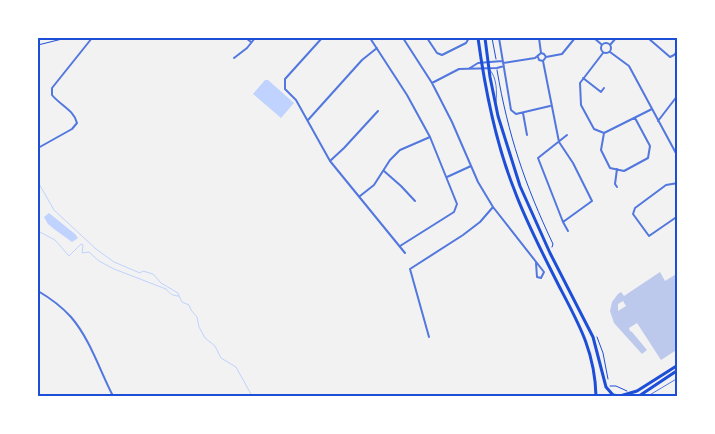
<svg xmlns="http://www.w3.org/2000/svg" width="715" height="434" viewBox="0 0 715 434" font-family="Manrope,sans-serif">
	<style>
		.water { fill: #bfd3fe }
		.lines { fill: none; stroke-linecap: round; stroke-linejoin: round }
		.stream { stroke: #bfd3fe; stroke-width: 1 }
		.building { fill: #bdc9ec; fill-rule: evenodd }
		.path { stroke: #1d4ed8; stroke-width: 1 }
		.service { stroke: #5277de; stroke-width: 1 }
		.minor { stroke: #5277de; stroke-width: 2 }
		.secondary { stroke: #1d4ed8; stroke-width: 3 }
		.primary { stroke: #1d4ed8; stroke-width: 3 }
		.neatline { fill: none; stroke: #1d4ed8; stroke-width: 2 }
	</style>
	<rect width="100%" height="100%" fill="#f2f2f2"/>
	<path class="water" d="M265,80H268L294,103L281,118L253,94Z
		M49,213L75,234L78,238L72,242L54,229L48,224L44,217Z"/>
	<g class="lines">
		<path class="stream" d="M38,182L54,210L96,249L114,262L140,273L143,271L153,274L161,283L178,293L179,296
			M38,231L55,240L69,256L81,244L83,245L82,253L89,252L99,261L114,269L166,289C170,294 173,296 179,296L182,302L189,305L191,310L197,317L199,327L205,338L215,346L221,358L236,367L252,396"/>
	</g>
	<path class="building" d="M660,272L665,281L678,273V349L661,360L637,323L629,328L630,331L632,332L647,350L642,354L614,323L610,311L612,302L618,294L621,292L624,296ZM623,301L626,306L618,311V304Z"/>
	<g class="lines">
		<path class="path" d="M492,38L496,59
			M38,45L66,38
			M497,70C508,135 525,185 553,244L552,247
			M597,337L603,353L608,379
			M610,386H616L627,391"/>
		<path class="service" d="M490,70C497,78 497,92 496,102
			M648,396L678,378"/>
		<path class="minor" d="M246,38L251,42
			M322,38L285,79V89L296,100L330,161L405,253
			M370,38L407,95L430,137L457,204L454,212L400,246
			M403,38L432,83L452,122L478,182L493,207L544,272L541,278L537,277L536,263
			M427,38L437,53L442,55L466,43L469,38
			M499,38L511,110L516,114L550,106
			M539,38L541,53
			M594,38L601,44
			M648,38L670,57L674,55L678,50
			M601 48a5 5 0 1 1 10 0a5 5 0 1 1-10 0Z
			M610,45L616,38
			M610,52L629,66L678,157
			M603,53L580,83L581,105L594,129L604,133L652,109
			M546,57L562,54L575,38
			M234,58L247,48L255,38
			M543,61L559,142L573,163L592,201L563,222L538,158L567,135
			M503,63L535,58L541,53L544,54L546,57L543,61L539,60L538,57
			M470,68L478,63L502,61
			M583,78L601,92L604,88
			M432,83L459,69L497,68L504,66
			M523,113L527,135
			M308,120L362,60L377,48
			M658,121L678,95
			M604,133L601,150L610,168L624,171L648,158L650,146L635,118
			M38,148L72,129L77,123C74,110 60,105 52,95V88L92,38
			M330,161L344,148L378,111
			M384,171L401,186L415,201
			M447,177L471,166
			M678,183L666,185L635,208L633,214L649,236L678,216
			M617,187L615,184L617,169
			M360,196L374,185L390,160L400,150L430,137
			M563,222L568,231
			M38,291C50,298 61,306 71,317C90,339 100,371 113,396
			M429,337L410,269L463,235L480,222L493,207"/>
		<path class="secondary" d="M478,38C485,89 495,141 514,189C526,222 543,254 559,286C579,324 595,352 596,396
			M485,38L490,77L498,116L520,186L550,253L593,337L606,387L613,395"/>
		<path class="primary" d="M603,396L613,395L619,396
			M620,396L637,391L678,365
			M639,396L678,370"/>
	</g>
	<rect width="715" height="434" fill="none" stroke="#ffffff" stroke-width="78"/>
	<rect x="39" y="39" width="637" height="356" class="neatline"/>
</svg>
